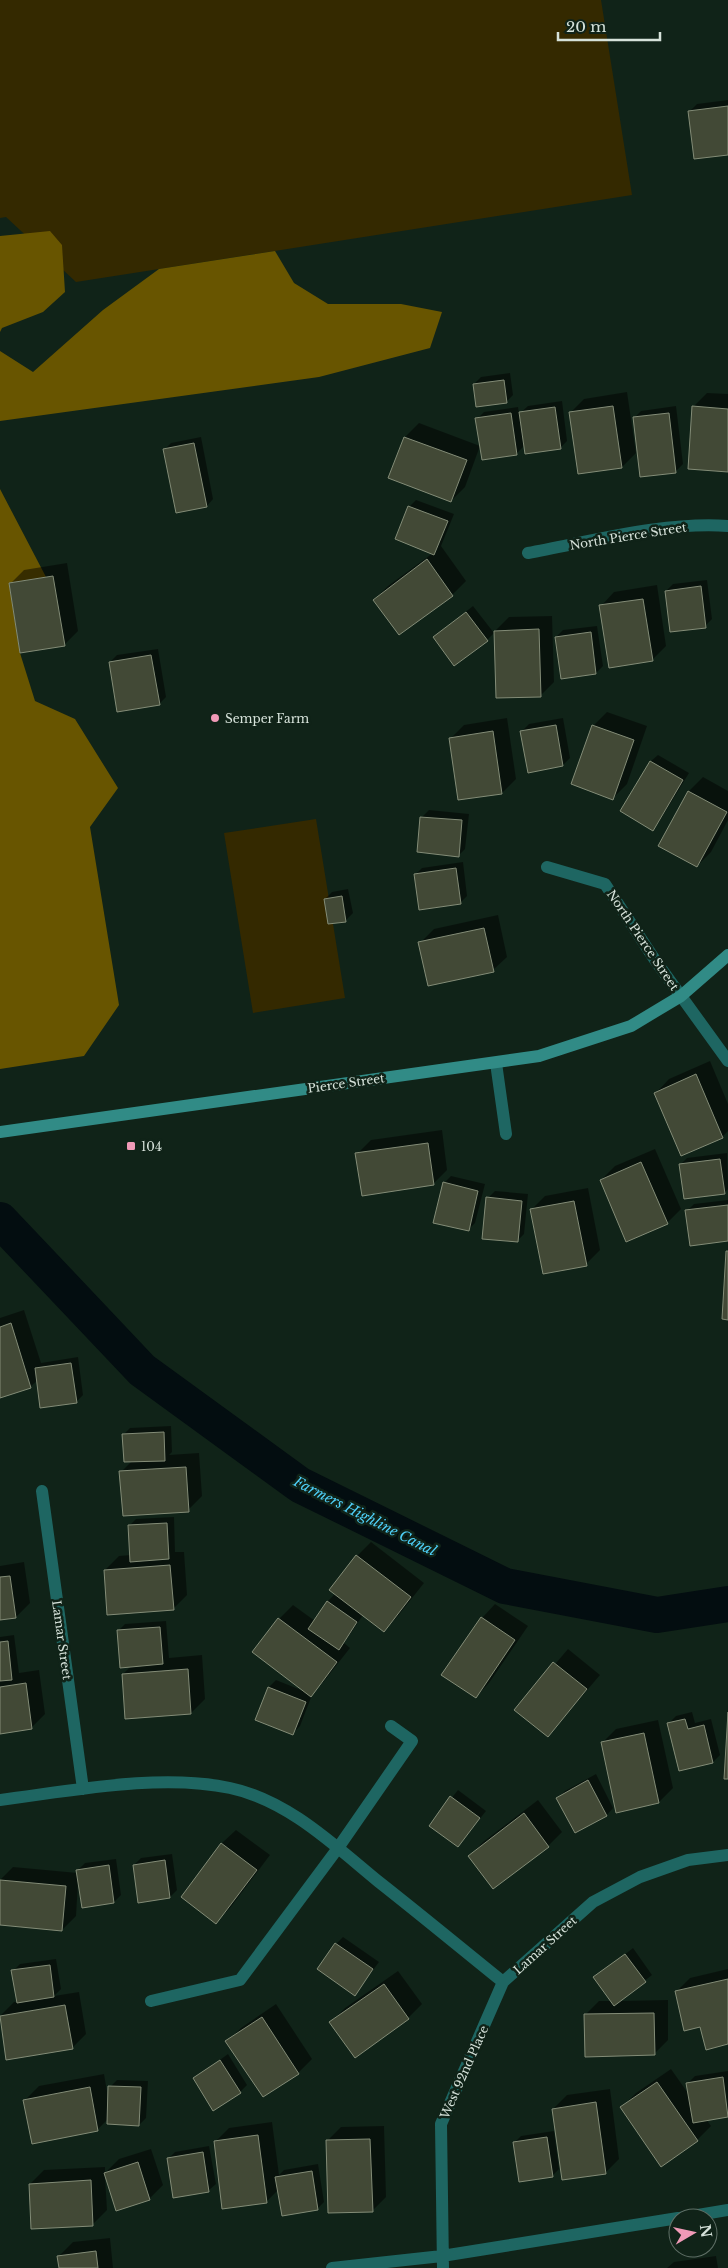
<svg xmlns="http://www.w3.org/2000/svg" width="728" height="2268" viewBox="0 0 728 2268" font-family="'Libre Baskerville',serif">
	<style>
		.green { fill: #342900 }
		.forest { fill: #685500 }
		.shadow { fill: #0007 }
		.lines { fill: none; stroke-linecap: round; stroke-linejoin: round }
		.canal { stroke: #030d10; stroke-width: 36 }
		.building { fill: #424936; stroke: #838c77 }
		.street { stroke: #1e6662; stroke-width: 12 }
		.secondary { stroke: #318b86; stroke-width: 12 }
		.poi-dot { fill: #f09ab7; stroke: #102318; stroke-width: 2 }
		.labels { text-anchor: middle; dominant-baseline: central; stroke-width: 5; stroke-linejoin: round; paint-order: stroke }
		.street-label { font-size: 12px; fill: #d6e2da; stroke: #102318 }
		.poi-label { font-size: 12px; fill: #d6e2da; stroke: #102318; text-anchor: start }
		.water-label { font-size: 14px; font-style: italic; fill: #4ecff7; stroke: #102318 }
	</style>
	<rect width="100%" height="100%" fill="#102318"/>
	<path class="green" d="M0,0H601L632,195L76,282L6,217L0,218Z
		M316,819L345,998L253,1013L224,833Z"/>
	<path class="forest" d="M50,231L62,245L65,292L43,312L2,328L0,332V236Z
		M275,251L294,283L328,304H401L442,312L430,348L319,377L0,421V351L33,372L103,310L159,269Z
		M0,489L46,577L9,583L20,653L35,701L75,719L118,788L90,827L119,1005L84,1056L0,1069Z"/>
	<path class="shadow" d="M728,100V154L690,111L697,104Z
		M510,373L513,395L506,402L474,384L481,377Z
		M627,392L636,453L622,467L570,413L584,399Z
		M707,393L728,394V470L693,407Z
		M562,401L567,441L560,448L525,445L516,454L477,419L484,412L518,407L519,414L528,406Z
		M676,406L683,464L676,471L634,418L641,411Z
		M419,423L480,446L465,487L451,501L390,478L405,437Z
		M201,437L213,499L207,506L164,450L171,443Z
		M416,500L454,514L441,546L466,581L452,595L399,634L374,600L388,586L433,553L397,539L410,506Z
		M67,563L78,631L64,645L10,584L24,570Z
		M707,580L712,619L705,626L666,591L673,584Z
		M657,585L666,646L652,660L601,606L614,592Z
		M473,606L494,633L487,640L434,637Z
		M552,616L554,682L540,696L495,631L509,617Z
		M597,626L603,666L596,673L556,637L563,630Z
		M158,649L166,697L159,704L110,662L117,655Z
		M607,712L647,726L627,784L613,798L593,726Z
		M507,718L516,779L502,793L450,739L464,725Z
		M563,718L570,758L563,765L522,731L529,724Z
		M658,755L689,773L659,822L652,829L622,811L651,761Z
		M703,777L728,791V820L711,852L697,866L660,845L689,791Z
		M429,810L469,814L465,849L458,856L418,851L422,817Z
		M463,862L467,896L460,903L415,875L422,868Z
		M348,889L353,913L346,920L325,899L332,892Z
		M498,915L507,957L493,970L420,943L434,929Z
		M710,1061L728,1104V1131L722,1137L656,1093L669,1079Z
		M442,1130L447,1170L433,1184L357,1154L371,1140Z
		M655,1149L681,1209L667,1223L601,1180L615,1166Z
		M727,1153L728,1189L724,1193L680,1165L687,1158Z
		M451,1176L485,1184L475,1223L468,1230L444,1183Z
		M588,1188L600,1250L586,1264L532,1209L545,1196Z
		M495,1191L528,1194L524,1234L517,1241L488,1198Z
		M728,1200V1240L687,1211L694,1204Z
		M24,1310L41,1363L78,1357L83,1395L76,1402L38,1380L30,1387L0,1397V1318Z
		M171,1426L172,1452L169,1455L199,1453L202,1496L188,1510L121,1472L132,1461L123,1435L130,1428Z
		M174,1517L175,1552H184L187,1595L173,1609L105,1570L119,1556L131,1555L129,1526L136,1519Z
		M371,1542L424,1583L397,1617L384,1631L363,1615L344,1643L350,1648L324,1681L311,1695H312L300,1726L293,1733L256,1719L269,1687L276,1680L306,1692L254,1652L279,1619L293,1605L315,1621L327,1602L335,1594L357,1556Z
		M24,1562L30,1603L16,1617L0,1619V1566Z
		M495,1604L528,1626L489,1683L476,1697L482,1618Z
		M166,1621L169,1658L202,1655L205,1699L191,1713L123,1674L132,1665L118,1631L125,1624Z
		M14,1635L19,1673L39,1670L45,1714L31,1728L0,1732V1637Z
		M568,1649L600,1675L548,1736L516,1710Z
		M692,1712L695,1723L711,1719L720,1755L713,1762L669,1723L676,1716Z
		M658,1720L673,1788L659,1802L602,1743L616,1729Z
		M596,1774L613,1808L607,1815L576,1831L558,1798L565,1791Z
		M458,1790L486,1811L458,1846L430,1825Z
		M538,1800L562,1832L548,1846L493,1887L470,1856L483,1842Z
		M236,1830L270,1855L230,1908L216,1922L182,1897L222,1843Z
		M172,1854L177,1890L170,1897L134,1865L141,1858Z
		M116,1859L121,1895L114,1902L78,1882L76,1916L62,1930L0,1924V1880L13,1867L78,1873V1870L85,1863Z
		M343,1937L379,1962L355,1994L336,1944Z
		M633,1948L652,1975L619,2001L668,2000V2040L654,2054L585,2015L599,2001H612L595,1978Z
		M56,1959L61,1989L54,1996L79,1992L86,2034L72,2048L7,2059L0,2016L14,2002H18L13,1971L20,1964Z
		M728,1969V2043L701,2026L676,1992L690,1978Z
		M398,1971L422,2004L408,2018L331,2022L345,2008Z
		M276,2004L312,2059L298,2073L263,2096L227,2042L241,2028Z
		M228,2054L247,2085L240,2092L194,2079Z
		M671,2069L690,2096L688,2083L695,2076L728,2071V2115L706,2119L711,2126L697,2140L622,2107L636,2093Z
		M104,2074L108,2097L110,2087L117,2080L148,2081L146,2118L139,2125L108,2119L98,2129L25,2100L39,2086Z
		M610,2089L619,2159L605,2173L553,2109L567,2095Z
		M272,2122L279,2175L284,2170L318,2164L324,2202L317,2209L279,2189L266,2202L215,2142L229,2128Z
		M384,2126L386,2197L372,2211L327,2141L341,2127Z
		M554,2131L559,2169L552,2176L514,2143L521,2136Z
		M209,2146L216,2184L209,2190L174,2196L168,2159L175,2152Z
		M151,2149L163,2185L149,2199L105,2176L107,2210L93,2224L30,2184L44,2170L105,2167V2173L119,2159Z
		M110,2238L113,2268H60L59,2256L73,2242Z
		M716,2256L718,2268H667L674,2262Z"/>
	<g class="lines">
		<path class="canal" d="M0,1220L142,1370L300,1485L505,1586L657,1615L728,1604"/>
	</g>
	<path class="building" d="M728,106V155L694,159L688,111Z
		M504,380L507,403L476,407L473,384Z
		M613,406L622,468L578,474L569,412Z
		M692,406L728,409V472L688,469Z
		M555,407L561,449L525,454L519,412Z
		M511,413L517,455L482,460L475,418Z
		M669,413L676,473L640,477L633,417Z
		M404,437L467,460L451,502L388,478Z
		M194,443L207,507L176,513L163,449Z
		M408,506L448,521L434,555L395,539Z
		M427,559L453,596L399,635L373,600Z
		M53,576L65,646L20,653L9,583Z
		M701,586L706,628L670,632L665,591Z
		M643,599L653,661L609,668L599,605Z
		M466,612L488,641L454,666L433,637Z
		M539,629L541,697L496,698L494,631Z
		M591,632L596,674L561,679L555,637Z
		M151,655L160,705L117,712L109,662Z
		M556,725L563,766L528,773L520,731Z
		M592,725L634,740L613,800L571,784Z
		M493,731L502,794L458,800L449,738Z
		M650,761L683,780L653,831L620,811Z
		M688,791L727,812L697,867L658,846Z
		M420,817L462,820L459,857L417,852Z
		M456,868L461,904L419,910L414,874Z
		M342,896L346,922L328,924L324,899Z
		M484,928L494,972L428,986L418,942Z
		M696,1074L723,1138L681,1156L654,1093Z
		M428,1143L434,1185L362,1196L355,1153Z
		M720,1159L725,1194L684,1199L679,1164Z
		M641,1162L668,1224L626,1242L600,1180Z
		M443,1182L478,1191L469,1231L433,1223Z
		M486,1197L522,1201L518,1242L482,1239Z
		M574,1201L587,1266L543,1274L530,1209Z
		M728,1205V1241L690,1246L685,1210Z
		M726,1251H728V1320L722,1319Z
		M11,1323L31,1388L0,1398V1327Z
		M71,1363L77,1403L40,1408L35,1368Z
		M164,1432L165,1461L124,1462L122,1434Z
		M186,1467L189,1512L123,1516L119,1471Z
		M167,1523L169,1559L130,1562L128,1525Z
		M356,1555L411,1597L384,1632L329,1590Z
		M170,1565L174,1610L107,1615L104,1570Z
		M10,1576L16,1618L0,1620V1577Z
		M327,1601L357,1622L339,1650L308,1629Z
		M481,1617L515,1640L476,1698L441,1675Z
		M278,1618L337,1662L311,1697L252,1652Z
		M160,1627L163,1664L120,1668L117,1630Z
		M8,1641L12,1680L0,1681V1642Z
		M553,1662L587,1689L548,1737L514,1710Z
		M188,1669L191,1714L125,1719L122,1674Z
		M26,1683L32,1729L0,1734V1687Z
		M268,1687L306,1702L293,1735L255,1720Z
		M728,1712V1779H724Z
		M685,1719L688,1729L704,1725L713,1763L679,1771L667,1723Z
		M644,1733L659,1803L616,1813L601,1742Z
		M588,1780L607,1816L575,1833L556,1798Z
		M450,1796L480,1818L458,1847L429,1826Z
		M524,1813L549,1847L493,1889L468,1856Z
		M221,1843L257,1870L216,1924L181,1897Z
		M165,1860L170,1898L138,1903L133,1865Z
		M109,1865L114,1903L82,1908L76,1870Z
		M0,1880L66,1886L62,1931L0,1925Z
		M335,1943L373,1969L355,1996L317,1969Z
		M625,1954L646,1982L614,2006L593,1977Z
		M50,1965L54,1997L17,2003L11,1970Z
		M728,1979V2044L706,2050L700,2027L684,2031L675,1991Z
		M384,1984L409,2019L355,2058L329,2022Z
		M65,2005L73,2049L6,2060L0,2016Z
		M654,2013L655,2055L585,2057L584,2014Z
		M262,2017L299,2074L263,2097L225,2041Z
		M220,2060L241,2093L213,2111L193,2078Z
		M723,2077L728,2117L693,2123L686,2083Z
		M657,2082L698,2141L661,2167L620,2107Z
		M108,2086L141,2087L139,2126L107,2124Z
		M90,2087L98,2131L32,2144L23,2100Z
		M596,2102L606,2174L562,2180L552,2109Z
		M258,2135L267,2203L222,2209L214,2141Z
		M547,2137L553,2177L519,2182L513,2142Z
		M370,2139L373,2212L328,2213L326,2140Z
		M203,2152L209,2192L173,2198L167,2158Z
		M138,2162L150,2200L116,2211L104,2173Z
		M312,2171L318,2210L282,2216L275,2177Z
		M91,2180L93,2226L31,2229L29,2184Z
		M96,2251L98,2268H59L57,2256Z"/>
	<g class="lines">
		<path class="street" d="M528,553C589,542 666,521 728,526
			M547,867L605,884L655,960L728,1061
			M496,1063L506,1134
			M42,1491L83,1789
			M0,1800C71,1791 160,1773 230,1788C288,1800 335,1846 379,1882C421,1915 462,1949 503,1982
			M151,2001L240,1980L338,1848L412,1741L391,1726
			M680,2218L728,2210
			M332,2268L442,2256L678,2218
			M443,2268L441,2124L503,1982L593,1902L640,1877L688,1860L728,1855"/>
		<path class="secondary" d="M0,1132L539,1056L631,1026L681,996L728,955"/>
	</g>
	<g class="poi-dot">
		<circle cx="215" cy="718" r="5"/>
		<rect x="126" y="1141" width="10" height="10" rx="2.5"/>
	</g>
	<g class="labels">
		<g class="street-label">
			<text transform="translate(628 536) rotate(-9)">North Pierce Street</text>
			<text transform="translate(643 940) rotate(56)">North Pierce Street</text>
			<text transform="translate(346 1083) rotate(-8)">Pierce Street</text>
			<text transform="translate(62 1640) rotate(82)">Lamar Street</text>
			<text transform="translate(545 1945) rotate(-42)">Lamar Street</text>
			<text transform="translate(464 2072) rotate(-66)">West 92nd Place</text>
		</g>
		<g class="poi-label">
			<text x="225" y="718">Semper Farm</text>
			<text x="141" y="1146">104</text>
		</g>
		<g class="water-label">
			<text transform="translate(365 1516) rotate(27)">Farmers Highline Canal</text>
		</g>
	</g>
	<g transform="translate(693 2233) rotate(81)"><circle r="24" fill="#102318" stroke="#5f6f66"/>
	<path d="M0-4L9 19L0 12L-9 19Z" fill="#f09ab7"/>
	<text y="-8" font-size="14" font-weight="bold" text-anchor="middle" fill="#d6e2da">N</text>
	</g>
	<path d="M558 32v8h102v-8" fill="none" stroke="#d6e2da" stroke-width="2.5"/>
	<text x="566" y="32" font-size="15" fill="#d6e2da" stroke="#102318" stroke-width="4" paint-order="stroke">20 m</text>
</svg>
